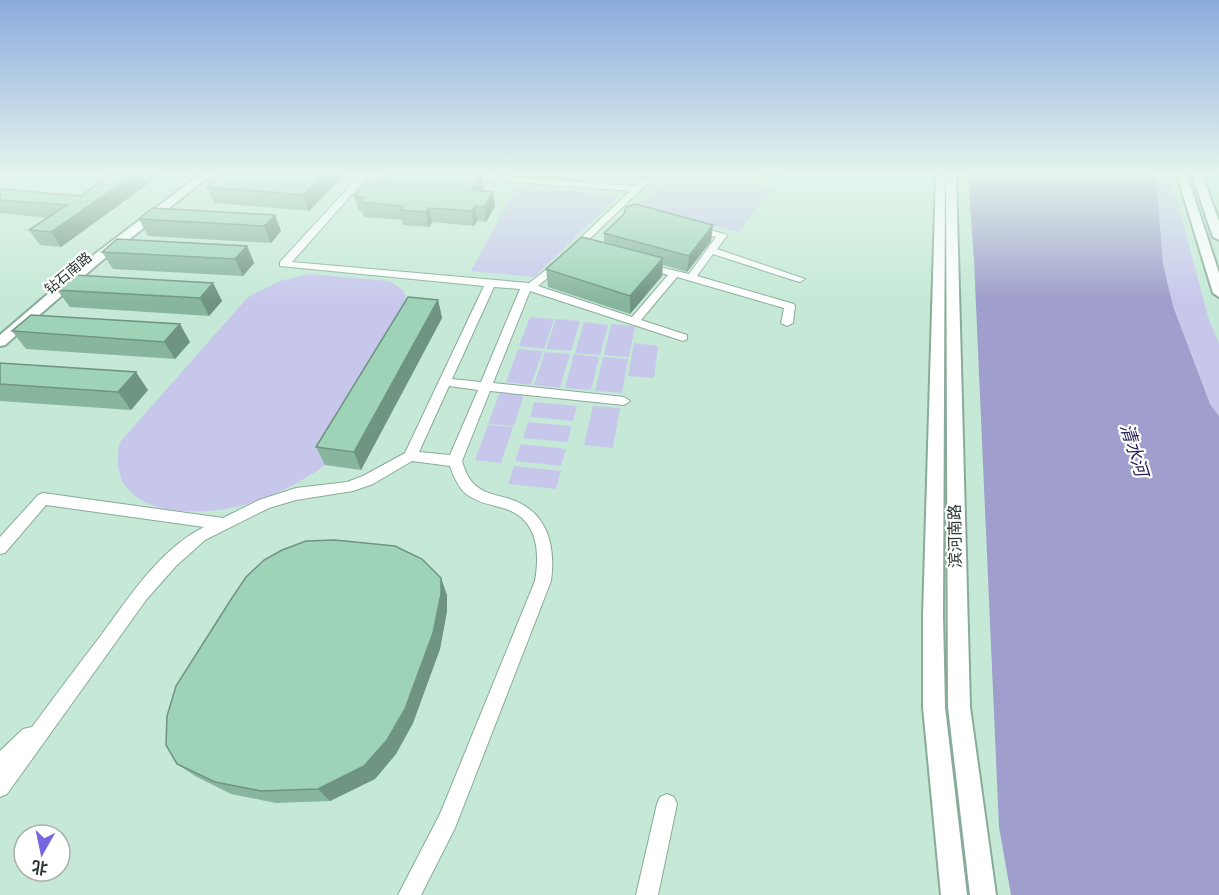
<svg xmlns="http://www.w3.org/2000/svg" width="1219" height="895" viewBox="0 0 1219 895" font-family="Montserrat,'Noto Sans SC',sans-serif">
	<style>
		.green { fill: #c7c7ec }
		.water { fill: #9f9ecc }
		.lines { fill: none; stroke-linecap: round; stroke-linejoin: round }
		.minor-casing { stroke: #89ab99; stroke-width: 2 }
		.major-casing { stroke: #89ab99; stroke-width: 4 }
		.minor { fill: #fff; fill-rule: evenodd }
		.major { fill: #fff; fill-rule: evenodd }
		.wall { fill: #88b59e }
		.shaded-wall { fill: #6f9481 }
		.building { fill: #9ed3b8; stroke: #6f9481; stroke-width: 1.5 }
		.labels { text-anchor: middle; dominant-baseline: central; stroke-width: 4.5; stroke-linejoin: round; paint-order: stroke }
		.far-street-label { font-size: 14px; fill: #2b3931; stroke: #fff }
		.street-label { font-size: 16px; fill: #2b3931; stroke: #fff }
		.water-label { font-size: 18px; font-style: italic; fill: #271f56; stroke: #fff }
	</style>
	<rect width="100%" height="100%" fill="#c5e9d6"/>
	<path class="green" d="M546,175H645L637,182Z
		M669,175H718L773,188L738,232L637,207Z
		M1153,175H1170L1209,320L1219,343V416L1210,404L1173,306L1163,264L1157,187Z
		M517,187L619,195L534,277L471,271Z
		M310,274L390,281L403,290L413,315C392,350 371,386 350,421C343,435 336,453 325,465C321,469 315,472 310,475C290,488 268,498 244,505C194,519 102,516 120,442L248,297L280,281Z
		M530,317L554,319L544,349L519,346Z
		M556,319L580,321L571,351L546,349Z
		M584,322L608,325L600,355L575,353Z
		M611,324L635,326L629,357L604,355Z
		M634,343L658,346L654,378L628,376Z
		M518,349L543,351L531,385L506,382Z
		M545,352L570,354L560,388L534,385Z
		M574,354L599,357L591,390L565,388Z
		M603,357L628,359L622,393L595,391Z
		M500,392L524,394L514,426L488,424Z
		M534,402L577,406L573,421L530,417Z
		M593,406L620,408L613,448L584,445Z
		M528,422L571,426L568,442L523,438Z
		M488,425L513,427L501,463L475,460Z
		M521,444L566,449L561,466L515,461Z
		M514,466L561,471L556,489L508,484Z"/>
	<path class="water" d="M968,175H1153L1157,187L1163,264L1173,306L1210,404L1219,416V895H1011L999,827L974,260Z"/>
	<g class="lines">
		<defs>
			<path id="minor" d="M360,175H369L292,262L529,283L560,259L564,260V264L538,286L632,317L668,275L642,267V263L689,274L716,237L690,231V227L693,226L725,234L727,236L717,249L805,279L800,282L796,281L713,254L697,276L794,304L795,306L793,323L787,326L781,323L784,308L677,277L641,320L687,335V339L683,341L530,291L493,383L624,397L630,401L624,405L490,391L462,461C464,468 467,476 472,482C481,493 497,495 510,499C547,511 556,545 551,581L455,828L421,895H398L440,814L535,581C540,552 538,520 506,509C493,505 478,503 466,494C458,487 453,475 450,466L412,461L373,484L353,491L296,500L269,508L205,540L176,566L146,600L7,794L0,797V751L23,729L32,727C55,696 78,665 102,634C130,596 160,549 204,527L46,505L5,553L0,554V537L38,495L43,493L223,518L259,500L296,488L347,482L363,476L405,453L484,286L280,266V262ZM494,287L520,289L481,382L452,379ZM449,386L478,390L450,455L419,452Z
				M444,175H488L635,186L647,175H656L577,251L574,252L569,249L571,247L630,191L448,177Z
				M667,794L674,797L677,804L658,895H636L657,804L660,797Z"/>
			<path id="major" d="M199,175H211L99,263L5,345L0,346V335L91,257Z
				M936,175L945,177L943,616L945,707L967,895H941L923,707V616Z
				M946,175H956L970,707L996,895H970L948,707Z
				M1177,175H1187L1219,273V297L1213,293Z
				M1192,175H1202L1219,221V240L1213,237Z"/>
		</defs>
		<use href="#minor" class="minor-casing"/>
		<use href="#major" class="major-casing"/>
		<use href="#minor" class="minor"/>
		<use href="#major" class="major"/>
	</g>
	<path class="wall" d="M110,175H160L61,247L40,245L29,230L48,218L0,213V189L81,196Z
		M482,175L484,189L483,191L493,192L495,206L486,222L477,221L474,226L432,222L429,227L403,225L402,220L364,217L362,211H359L354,196Z
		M762,175H781L778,179Z
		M340,179L309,211L214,203L207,187Z
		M624,214L711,241L687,272L663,265L662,276L630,314L548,287L546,269L604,243V233Z
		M275,215L281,231L271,243L148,236L139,219Z
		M247,246L254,263L243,276L113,269L102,252Z
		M213,283L222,301L209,316L70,307L57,290Z
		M438,300L442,318L361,470L325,465L316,447Z
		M12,331L190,342L175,359L26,349Z
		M0,363L148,390L131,410L0,401Z
		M447,595V611L440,649L413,723L396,754L375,779L330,801L276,803L231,794L195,776L177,764Z"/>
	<path class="shaded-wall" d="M133,175H160L61,247L51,232Z
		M323,175H339L340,179L309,211L303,195Z
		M482,175L484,189L474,204L472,190Z
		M493,192L495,206L486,222L484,207Z
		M475,206L477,221L474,226L472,211Z
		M429,208L432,222L429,227L426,212Z
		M275,215L281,231L271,243L264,226Z
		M713,225L711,241L687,272L689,256Z
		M247,246L254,263L243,276L235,259Z
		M663,258L662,276L630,314V296Z
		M213,283L222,301L209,316L200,298Z
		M438,300L442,318L361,470L354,452Z
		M180,324L190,342L175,359L164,342Z
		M136,372L148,390L131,410L118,392Z
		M441,578L447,595V611L440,649L413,723L396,754L375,779L330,801L318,789Z"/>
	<path class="building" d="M110,175H133L51,232L29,230L67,205L0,200V189L81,196Z
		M221,175H323L303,195L207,187Z
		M391,175H481L472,190L493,192L484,207L475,206L472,211L429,208L426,212L399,210L403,206L360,202L364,197L354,196L367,182L387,180Z
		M635,204L713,225L689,256L604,233L624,214L626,207Z
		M152,208L275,215L264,226L139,219Z
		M582,237L663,258L630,296L546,269Z
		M117,239L247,246L235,259L102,252Z
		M74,275L213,283L200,298L57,290Z
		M408,297L438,300L354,452L316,447Z
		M31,315L180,324L164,342L12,331Z
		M0,363L136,372L118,392L0,384Z
		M335,540L395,546L422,559L441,578V594L433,633L405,709L387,740L364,766L318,789L261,791L215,782L177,764L166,745L167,716L176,686L230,601L246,577L264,560L282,550L306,541Z"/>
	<linearGradient id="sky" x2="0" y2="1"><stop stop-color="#8babdd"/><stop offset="0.58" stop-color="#e5f5ed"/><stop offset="1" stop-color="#e5f5ed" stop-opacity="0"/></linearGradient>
	<rect width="1219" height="301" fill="url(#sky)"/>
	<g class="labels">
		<g class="far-street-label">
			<text transform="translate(68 273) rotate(-40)">钻石南路</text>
		</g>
		<g class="street-label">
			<text transform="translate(955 536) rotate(-91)">滨河南路</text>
		</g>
		<g class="water-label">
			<text transform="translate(1134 450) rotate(73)">清水河</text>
		</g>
	</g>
	<g transform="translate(42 853) rotate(189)"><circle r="28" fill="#ffffff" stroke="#aab0ad" stroke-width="1.5"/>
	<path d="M0-4.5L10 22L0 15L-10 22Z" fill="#7566e1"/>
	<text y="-9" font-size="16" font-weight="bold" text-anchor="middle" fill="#2b3931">北</text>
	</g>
</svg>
